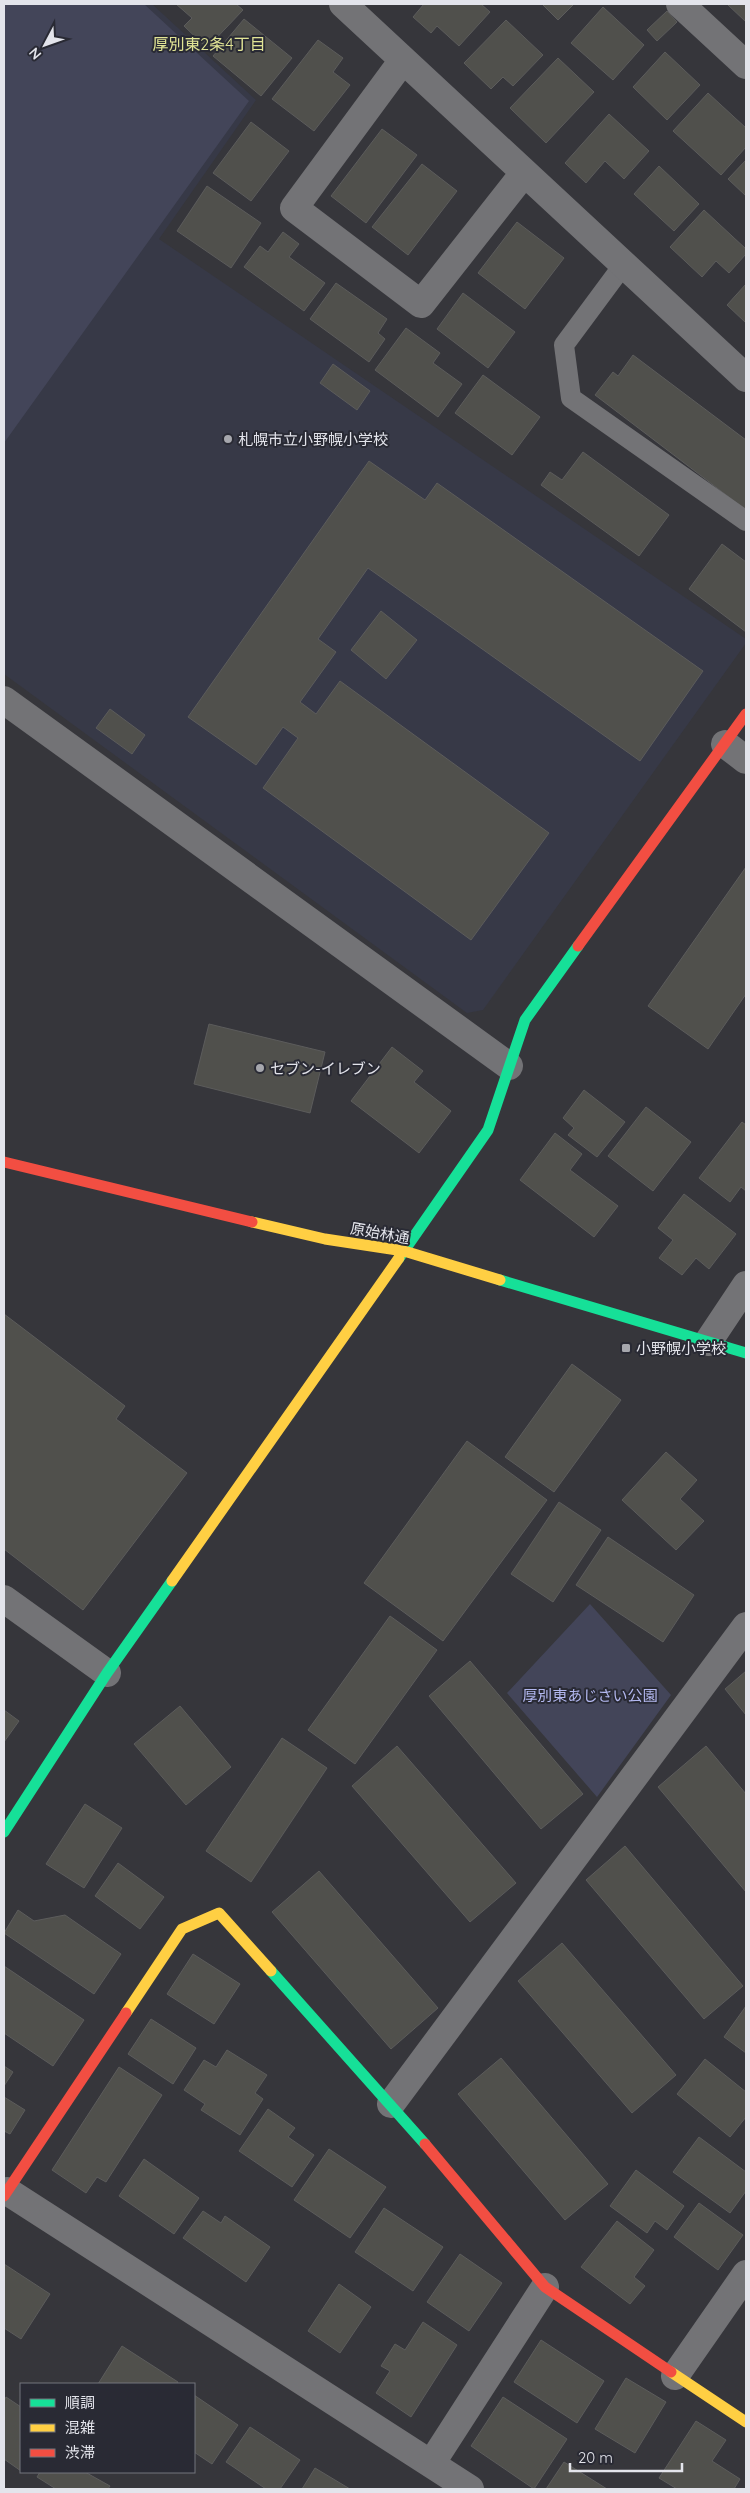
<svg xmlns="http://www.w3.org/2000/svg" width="750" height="2493" viewBox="0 0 750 2493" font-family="Quicksand,'Noto Sans JP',sans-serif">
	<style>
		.built { fill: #373947 }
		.green { fill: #434559 }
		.building { fill: #50504c; stroke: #5c5c5c }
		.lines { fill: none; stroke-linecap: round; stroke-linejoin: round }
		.lane { stroke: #737376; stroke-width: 20 }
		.street { stroke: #737376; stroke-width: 28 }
		.fast { stroke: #16e098; stroke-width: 11 }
		.slow { stroke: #ffcf43; stroke-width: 11 }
		.jam { stroke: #f24e42; stroke-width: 11 }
		.poi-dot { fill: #a6a7ad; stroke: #292a34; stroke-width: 2 }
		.labels { text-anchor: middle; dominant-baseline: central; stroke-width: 4; stroke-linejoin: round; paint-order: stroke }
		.poi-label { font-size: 15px; fill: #e3e4eb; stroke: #292a34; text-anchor: start }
		.street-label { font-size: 15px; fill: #e3e4eb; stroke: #292a34 }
		.park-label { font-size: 15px; fill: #b4b9f1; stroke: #292a34 }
		.neighbourhood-label { font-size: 16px; fill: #e1e495; stroke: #292a34 }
	</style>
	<rect width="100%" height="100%" fill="#36363b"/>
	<path class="built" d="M4,4H152L256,100L159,239L746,639V643L483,1010L467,1013L4,674Z"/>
	<path class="green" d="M4,4H144L249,101L4,443Z
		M590,1604L671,1695L597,1797L507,1693Z"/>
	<path class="building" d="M176,4H236L243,10L207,48L184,26L192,18Z
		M424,4H481L490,12L459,46L437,26L431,33L413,17Z
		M542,4H574L558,20Z
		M727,4H746V22Z
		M603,7L644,45L613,80L571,43Z
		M667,11L677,22L657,41L647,30Z
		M244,19L292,58L261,96L213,56Z
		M506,20L543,55L513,86L503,77L491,89L464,63Z
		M318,40L343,58L333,72L350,85L314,131L272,99Z
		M665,52L700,85L667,120L633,87Z
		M558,58L594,92L546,143L510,108Z
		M708,93L746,128V147L721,175L673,131Z
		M609,114L649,151L624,179L605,161L586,183L565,163Z
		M251,122L289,151L251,201L213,173Z
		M382,129L417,155L366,223L331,196Z
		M746,160V196L728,179Z
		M422,164L457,191L408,255L372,227Z
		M659,166L699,204L674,231L634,194Z
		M207,186L261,223L231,268L177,231Z
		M704,210L746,249V254L729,273L716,261L702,277L670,247Z
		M517,222L564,258L525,309L478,273Z
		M283,232L299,244L289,257L325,283L304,311L244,267L260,246L268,252Z
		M336,283L387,319L378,333L385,339L369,362L310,319Z
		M746,284V323L727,305Z
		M463,293L515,332L488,368L437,329Z
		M406,328L440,353L433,363L462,384L438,417L375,370Z
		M633,355L746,440V510L595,395L613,372L618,376Z
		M333,364L370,391L357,410L320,383Z
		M483,375L540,417L512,455L455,413Z
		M583,452L669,515L639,556L541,485L550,472L562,480Z
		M369,461L425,500L437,483L703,671L640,761L368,568L318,639L336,652L300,702L316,714L340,681L549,833L471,940L263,788L298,738L283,727L256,765L188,717Z
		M722,544L746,562V632L689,589Z
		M381,611L417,640L386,679L351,650Z
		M110,709L145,735L132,754L96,728Z
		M746,867V994L708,1049L648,1006Z
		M209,1024L325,1052L310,1113L194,1084Z
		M392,1047L423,1071L414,1082L451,1111L419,1153L351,1101Z
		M584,1090L625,1122L597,1157L568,1135L574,1128L563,1118Z
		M646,1107L691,1142L653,1191L608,1156Z
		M742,1122L746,1125V1191L741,1187L730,1202L699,1178Z
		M555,1133L582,1154L570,1170L618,1206L594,1237L520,1180Z
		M684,1194L736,1234L709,1269L696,1258L682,1275L659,1258L673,1240L658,1228Z
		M4,1314L125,1406L116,1419L187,1473L83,1610L4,1549Z
		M572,1364L621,1400L554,1492L505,1457Z
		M467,1441L547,1500L443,1641L364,1583Z
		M666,1452L697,1480L680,1499L704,1521L676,1550L622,1500Z
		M559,1502L601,1530L553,1602L511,1574Z
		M608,1537L694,1595L663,1642L576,1585Z
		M390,1616L437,1650L355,1764L308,1730Z
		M470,1661L583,1794L541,1829L429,1696Z
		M746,1671V1715L725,1689Z
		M180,1706L231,1767L186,1805L134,1744Z
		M4,1710L19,1721L4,1742Z
		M282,1738L327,1768L251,1882L206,1851Z
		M397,1746L516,1883L470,1922L352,1786Z
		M706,1746L746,1794V1892L658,1787Z
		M85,1804L122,1828L84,1888L46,1864Z
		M625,1846L743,1986L704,2019L586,1880Z
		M118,1863L164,1897L140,1929L95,1896Z
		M319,1871L438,2008L391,2049L272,1912Z
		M18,1910L34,1921L65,1915L121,1954L94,1994L4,1933Z
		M562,1943L676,2075L632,2113L518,1981Z
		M193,1954L240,1984L214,2024L167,1994Z
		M4,1966L84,2020L53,2066L4,2033Z
		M746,2006V2053L724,2037Z
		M151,2019L196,2048L173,2084L128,2054Z
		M227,2050L267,2075L255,2093L263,2099L240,2135L201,2110L205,2104L184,2090L204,2060L216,2067Z
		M501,2058L608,2184L565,2220L458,2094Z
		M705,2059L746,2092V2117L730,2137L677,2094Z
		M4,2066L13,2072L4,2086Z
		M119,2067L162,2095L106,2182L97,2177L86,2193L52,2170Z
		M4,2097L25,2110L10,2134L4,2131Z
		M268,2109L295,2128L288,2137L314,2155L292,2187L239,2151Z
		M699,2137L746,2172V2191L730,2213L673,2172Z
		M329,2149L386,2187L350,2238L294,2200Z
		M144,2159L199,2198L174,2234L119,2196Z
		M636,2170L684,2206L667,2230L655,2221L647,2233L610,2206Z
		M699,2203L743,2235L718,2270L674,2237Z
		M384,2208L443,2247L413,2291L355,2252Z
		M203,2211L221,2223L225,2216L270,2247L246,2282L183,2238Z
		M617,2221L654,2250L634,2277L645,2286L630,2304L581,2267Z
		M460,2254L502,2283L469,2331L427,2302Z
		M4,2264L50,2294L21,2339L4,2328Z
		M339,2284L371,2307L340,2353L308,2331Z
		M423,2322L457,2345L411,2417L376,2393L390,2371L381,2366L395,2344L405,2350Z
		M541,2340L604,2381L577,2423L514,2382Z
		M122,2346L178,2382L177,2384H98Z
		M626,2378L666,2402L635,2453L595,2429Z
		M194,2395L238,2425L212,2464L194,2452Z
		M6,2397L21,2407V2471L4,2459V2401Z
		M503,2397L567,2439L534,2489L471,2446Z
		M696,2421L726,2440L712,2461L740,2479L734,2489H677L659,2478Z
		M250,2427L300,2460L280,2489H266L226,2462Z
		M564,2462L607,2489H546Z
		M315,2468L350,2489H302Z
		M40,2472H85L110,2486L108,2489H56L37,2477Z"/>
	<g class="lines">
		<path class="lane" d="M624,264L564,345L571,398L746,521"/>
		<path class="street" d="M343,4L746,378
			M680,4L746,65
			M403,60L294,208L421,304L524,173
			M4,700L509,1066
			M725,744L746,760
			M708,1342L746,1285
			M4,1599L107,1673
			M391,2104L746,1626
			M7,2191L470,2489
			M675,2376L746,2274
			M431,2464L545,2287"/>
		<path class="fast" d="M399,1258L488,1130L525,1020L578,946
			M500,1280L746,1353
			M4,1832L107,1673L172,1581
			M271,1971L425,2144"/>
		<path class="slow" d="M252,1222L325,1239L404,1251L500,1280
			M172,1581L399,1258
			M126,2013L182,1929L219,1913L271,1971
			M671,2372L746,2422"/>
		<path class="jam" d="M578,946L746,714
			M4,1162L252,1222
			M425,2144L545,2287L671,2372
			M4,2196L126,2013"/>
	</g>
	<g class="poi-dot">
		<circle cx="228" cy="439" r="5"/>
		<circle cx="260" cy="1068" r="5"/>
		<rect x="621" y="1343" width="10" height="10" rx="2.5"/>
	</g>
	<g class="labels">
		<g class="poi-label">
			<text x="238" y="439">札幌市立小野幌小学校</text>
			<text x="270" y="1068">セブン-イレブン</text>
			<text x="636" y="1348">小野幌小学校</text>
		</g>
		<g class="street-label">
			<text transform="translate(380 1233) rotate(10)">原始林通</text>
		</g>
		<g class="park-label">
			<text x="590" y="1695">厚別東あじさい公園</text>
		</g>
		<g class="neighbourhood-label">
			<text x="209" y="44">厚別東2条4丁目</text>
		</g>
	</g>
	<rect width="750" height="2493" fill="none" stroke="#e3e4eb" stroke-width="10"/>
	<rect x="20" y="2383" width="175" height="90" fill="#292a34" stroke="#73747d"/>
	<rect x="30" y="2399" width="25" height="8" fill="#16e098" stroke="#73747d"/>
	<text x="65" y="2408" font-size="15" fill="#e3e4eb">順調</text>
	<rect x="30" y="2424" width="25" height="8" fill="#ffcf43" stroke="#73747d"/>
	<text x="65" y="2433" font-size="15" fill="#e3e4eb">混雑</text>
	<rect x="30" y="2449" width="25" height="8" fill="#f24e42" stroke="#73747d"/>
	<text x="65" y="2458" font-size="15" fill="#e3e4eb">渋滞</text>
	<g transform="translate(45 45) rotate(229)" stroke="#292a34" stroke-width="4" paint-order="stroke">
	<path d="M0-4L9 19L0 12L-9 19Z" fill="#e3e4eb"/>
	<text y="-8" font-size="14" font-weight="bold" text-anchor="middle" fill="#e3e4eb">N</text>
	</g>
	<path d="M570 2463v8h112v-8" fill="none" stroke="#e3e4eb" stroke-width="2.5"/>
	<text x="578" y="2463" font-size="15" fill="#e3e4eb" stroke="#292a34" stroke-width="4" paint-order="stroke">20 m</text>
</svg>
